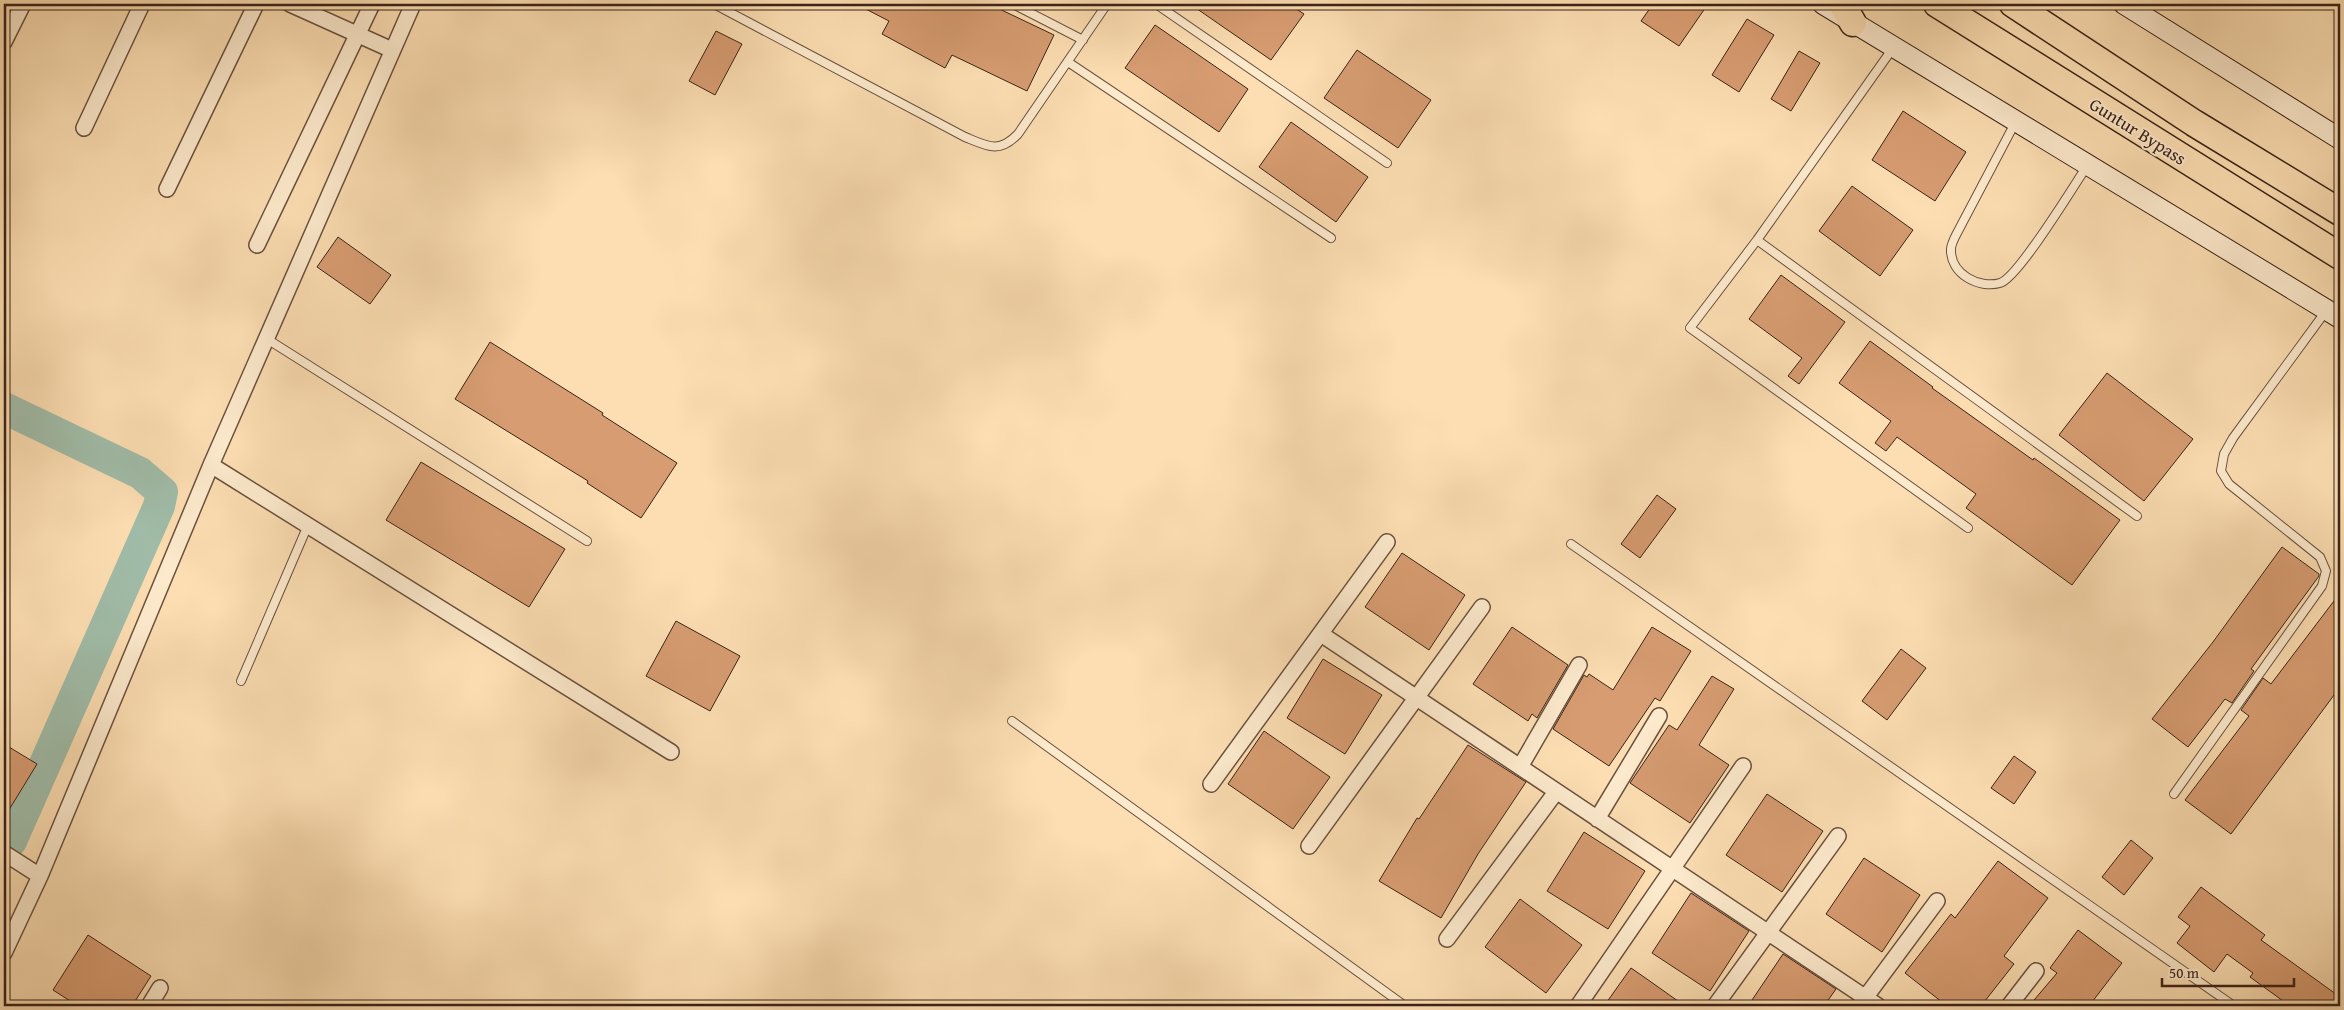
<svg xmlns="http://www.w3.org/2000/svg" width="2344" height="1010" viewBox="0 0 2344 1010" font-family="'Gentium Book Plus',serif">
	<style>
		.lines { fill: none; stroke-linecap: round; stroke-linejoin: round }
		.river { stroke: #a0bca8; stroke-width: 32 }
		.building { fill: #d79c71; stroke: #3b2318 }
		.lane-casing { stroke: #6b523e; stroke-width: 10 }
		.street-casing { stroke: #6b523e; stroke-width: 18 }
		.secondary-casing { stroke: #3b2318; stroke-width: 22 }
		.highway-casing { stroke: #3b2318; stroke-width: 29 }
		.lane { stroke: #fdeacd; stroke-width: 8 }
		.street { stroke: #fdeacd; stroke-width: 15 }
		.secondary { stroke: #fdeacd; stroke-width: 20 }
		.highway { stroke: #fcdeb2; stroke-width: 26 }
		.labels { text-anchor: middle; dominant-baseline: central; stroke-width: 4; stroke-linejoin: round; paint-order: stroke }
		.street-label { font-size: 18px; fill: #3b2318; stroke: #fdeacd }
	</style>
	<rect width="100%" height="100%" fill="#fcdeb2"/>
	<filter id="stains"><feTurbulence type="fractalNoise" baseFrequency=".004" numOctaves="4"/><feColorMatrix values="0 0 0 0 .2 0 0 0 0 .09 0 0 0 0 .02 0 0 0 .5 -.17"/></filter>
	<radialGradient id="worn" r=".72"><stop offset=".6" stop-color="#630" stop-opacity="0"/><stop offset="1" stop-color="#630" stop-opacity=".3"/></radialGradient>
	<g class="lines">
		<path class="river" d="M4,408L140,473L162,492L159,506L11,841"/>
	</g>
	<path class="building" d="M856,4H989L1054,35L1027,91L952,55L945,68L882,34L889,21Z
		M1190,4H1289L1304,14L1271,60Z
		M1653,4H1708L1679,46L1641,21Z
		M1747,19L1774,35L1739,92L1712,75Z
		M1155,25L1248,89L1219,132L1125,68Z
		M716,31L742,44L715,95L689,81Z
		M1357,50L1431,100L1398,148L1324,98Z
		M1799,51L1820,63L1791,111L1771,99Z
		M1903,111L1966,152L1935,201L1872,160Z
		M1291,122L1368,177L1336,222L1259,167Z
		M1852,186L1913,230L1880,276L1819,231Z
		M338,237L391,275L370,304L317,267Z
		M1781,275L1845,322L1799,384L1788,376L1802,358L1749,319Z
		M1870,341L1933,387L1932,388L2033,460L2034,458L2120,520L2072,585L1966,508L1976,494L1897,437L1886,451L1875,443L1891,421L1839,383Z
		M490,342L603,413L602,415L677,463L641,518L587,483L588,481L455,399Z
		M2107,373L2193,439L2144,501L2059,435Z
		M421,462L565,549L529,607L386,520Z
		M1657,495L1676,509L1640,558L1621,544Z
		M2282,547L2319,574V576L2251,669L2254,671L2232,703L2225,699L2188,747L2152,719L2213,642Z
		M1402,553L1465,595L1429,650L1365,607Z
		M2340,593V687L2231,834L2185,800L2249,716L2241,710L2263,678L2271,684Z
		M676,621L740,656L710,711L646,676Z
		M1512,627L1568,665L1537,718L1532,714L1528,721L1473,684Z
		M1652,627L1691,651L1660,701L1655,698L1609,766L1553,729L1584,675L1587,677L1589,674L1613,690Z
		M1901,649L1926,668L1887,720L1862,701Z
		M1323,659L1382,695L1345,754L1287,718Z
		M1712,676L1734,689L1699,745L1729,765L1690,823L1630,783L1669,725L1677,730Z
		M1264,731L1330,777L1293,829L1228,784Z
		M4,744L37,764L4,818Z
		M1468,745L1526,782L1478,854L1441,918L1379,881L1417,818L1419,819Z
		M2014,756L2036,772L2014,804L1991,788Z
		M1767,794L1823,831L1782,892L1726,855Z
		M1584,832L1645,871L1608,929L1547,891Z
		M2131,840L2153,858L2124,895L2102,877Z
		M1864,858L1920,895L1882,952L1826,914Z
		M1998,861L2048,898L2004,956L2014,964L1981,1006H1947L1905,973L1951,914L1955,918Z
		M2201,887L2265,935L2261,940L2340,997V1006H2290L2250,977L2253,973L2227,954L2214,972L2177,943L2190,926L2178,917Z
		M1691,893L1749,931L1710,991L1652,953Z
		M1520,899L1582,945L1546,993L1485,947Z
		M2078,930L2122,963L2089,1006H2029L2057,973L2050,968Z
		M88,935L151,976L132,1006H78L53,990Z
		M1783,954L1836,989L1824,1006H1748Z
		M1631,968L1644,977L1685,1006H1604Z"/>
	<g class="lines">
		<defs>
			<path id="lane" d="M714,4L965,137C987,146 999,154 1018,134L1107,4
				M1013,4L1083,40
				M1156,4L1387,163
				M1893,48L1757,240L1690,328L1968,528
				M1068,62L1331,238
				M2015,123L1956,235C1954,239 1951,245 1951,249C1950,274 1979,289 2000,283C2018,278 2073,187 2087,166
				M1757,240L2137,516
				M267,339L587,541
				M1571,544L2234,1006
				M241,681L308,525
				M1012,721L1405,1006
				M2174,794L2322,586L2326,571L2320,557L2229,484L2221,471L2224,454L2233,438L2326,311"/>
			<path id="street" d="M290,4L392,50
				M4,42L23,4
				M84,128L142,4
				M167,189L256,4
				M257,245L372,4
				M211,465L671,752
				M1321,634L1878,1006
				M1520,767L1579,665
				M1211,784L1387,542
				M1597,819L1659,716
				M1309,846L1482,607
				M4,853L40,876
				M1447,939L1556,792
				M4,953L40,876L211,465L413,4
				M149,1006L160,988
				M1578,1006L1743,766
				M1715,1006L1838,836
				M1859,1006L1937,901
				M2009,1006L2036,971"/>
			<path id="secondary" d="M1823,4L2340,318
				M2124,4L2340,139"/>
			<path id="highway" d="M1842,4L1853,23
				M1937,4L2340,256
				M2013,4L2194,123L2340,212"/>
		</defs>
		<use href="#lane" class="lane-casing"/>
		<use href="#street" class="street-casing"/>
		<use href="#secondary" class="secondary-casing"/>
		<use href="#highway" class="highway-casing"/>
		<use href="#lane" class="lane"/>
		<use href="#street" class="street"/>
		<use href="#secondary" class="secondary"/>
		<use href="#highway" class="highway"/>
	</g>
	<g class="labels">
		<g class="street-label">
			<text transform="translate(2138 131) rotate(32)">Guntur Bypass</text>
		</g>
	</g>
	<rect width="2344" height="1010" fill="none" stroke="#fcdeb2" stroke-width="20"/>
	<rect x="5" y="5" width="2334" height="1000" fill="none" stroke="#3b2318" stroke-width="2.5"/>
	<rect x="10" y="10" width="2324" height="990" fill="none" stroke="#3b2318"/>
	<path d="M2162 978v8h132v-8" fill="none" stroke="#3b2318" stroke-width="2.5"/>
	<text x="2169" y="978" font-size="15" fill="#3b2318" stroke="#fdeacd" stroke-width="4" paint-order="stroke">50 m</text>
	<rect width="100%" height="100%" filter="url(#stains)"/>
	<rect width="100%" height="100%" fill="url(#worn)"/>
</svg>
